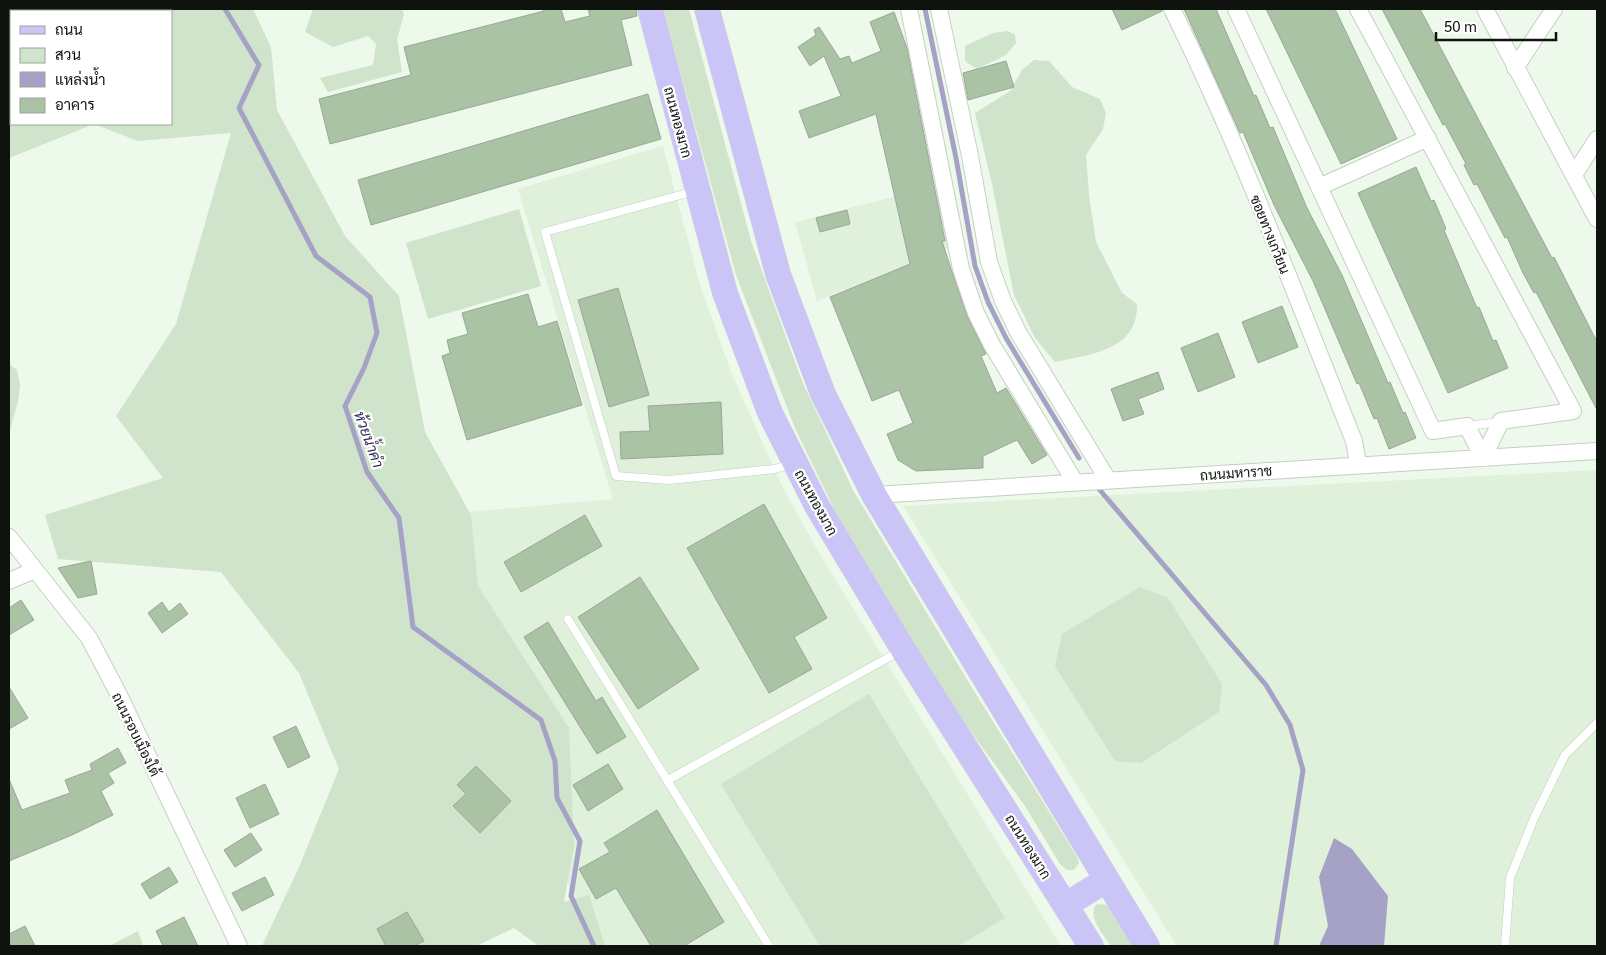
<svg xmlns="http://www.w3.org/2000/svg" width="1606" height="955" viewBox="0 0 1606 955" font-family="Georgia,Sarabun,serif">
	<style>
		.built { fill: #dff0db }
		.green { fill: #d0e3cb; fill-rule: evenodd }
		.water { fill: #a6a2c5 }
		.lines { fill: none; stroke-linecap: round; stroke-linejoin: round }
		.stream { stroke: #a6a2c5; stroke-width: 5 }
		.building { fill: #aac3a4; stroke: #9ba698 }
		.service-casing { stroke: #c5d0c2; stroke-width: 9 }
		.minor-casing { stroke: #c5d0c2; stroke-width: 18 }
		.primary-casing { stroke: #d9d9d8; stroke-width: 26 }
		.service { stroke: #fff; stroke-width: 8 }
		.minor { stroke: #fff; stroke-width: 16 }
		.primary { stroke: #cbc4f7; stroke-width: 25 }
		.labels { text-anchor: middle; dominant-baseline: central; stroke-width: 4.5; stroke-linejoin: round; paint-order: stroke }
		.street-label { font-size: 14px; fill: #0f130e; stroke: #fff }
		.water-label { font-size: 15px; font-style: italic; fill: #362d5c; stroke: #fff }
	</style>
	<rect width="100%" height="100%" fill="#edf9ea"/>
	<path class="built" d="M663,146L700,285L731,372L781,484L819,553L1061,946H594L573,898L562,864L403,518L613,499L518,189Z
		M940,185L952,246L817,301L795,222Z
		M1597,470V946H1177L903,506Z"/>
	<path class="green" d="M9,9H253L271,47L277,110L345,236L399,296L425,432L471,515L478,586L569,728L574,846L564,902L589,895L605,946H539L514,928L476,946H262L299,867L339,769L299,673L221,572L58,559L45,515L163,478L116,416L176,324L231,133L138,141L94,124L9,158ZM11,11H171V124H11Z
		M313,9H402L404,14L397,40L402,72L328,92L320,78L373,65L376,44L368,36L333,47L305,32Z
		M663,9H689L751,241L802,381L854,492L974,691L1076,855L1079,863L1074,870H1067L1060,864L1025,806L950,703L835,511L795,428L736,275Z
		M1008,31L1015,35L1016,43L1006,55L977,69L965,61V46L993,33Z
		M1034,60L1049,61L1072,87L1100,99L1106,113L1103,129L1086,155L1089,195L1096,242L1122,293L1137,304C1138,351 1090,354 1055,362L1035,338L1014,295L992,184L975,113L1010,91L1022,70Z
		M519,209L541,286L428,319L406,243Z
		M9,364L17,370L20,385L18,401L9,434Z
		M1140,587L1168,598L1222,684L1219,712L1141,763L1115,761L1055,666L1062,634Z
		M869,694L1005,918L958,946H820L721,784Z
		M1097,904L1107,905L1133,946H1111C1104,935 1086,916 1097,904Z
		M138,931L143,946H109Z"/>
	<path class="water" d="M1334,838L1352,849L1388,896L1384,946H1319L1328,926L1319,877Z"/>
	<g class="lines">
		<path class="stream" d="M225,9L259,65L239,108L316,256L370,297L377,333L364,368L345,406L367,472L399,518L413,627L541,720L555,761L557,798L580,841L571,896L594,946
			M925,9L956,158L975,266L988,302L1006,338L1079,458
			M1099,489L1266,685L1290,725L1303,770L1276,946"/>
	</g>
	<path class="building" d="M543,9H561L565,22L590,16L588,9H636L637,16L621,20L632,65L330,144L319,99L411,75L404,47L544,11Z
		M1112,9H1162V11L1122,30Z
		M1184,9H1216L1254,96L1256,95L1270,128L1273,127L1307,208L1342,275L1388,383L1390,382L1403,413L1405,412L1416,438L1389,449L1377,418L1374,419L1359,383L1357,384L1313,281L1274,205L1243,132L1240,133Z
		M1266,9H1335L1397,139L1341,164Z
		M1382,9H1420L1552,258L1554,257L1597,342V410L1536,292L1534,293L1523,273L1507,237L1505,238L1477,184L1474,185L1464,165L1466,164L1445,124L1443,125Z
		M894,12L907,48L945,241H942L952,272L967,316L986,354L981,356L997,393L1006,388L1047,455L1032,464L1017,440L983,456V468L916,471L898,460L887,434L913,423L899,390L872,401L830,297L910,264L876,114L809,138L799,111L841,96L824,56L810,66L798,47L816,35L814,30L819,27L840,59L849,56L852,63L881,51L870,22Z
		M1006,61L1014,87L968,100L963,73Z
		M648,94L661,139L371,225L358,180Z
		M1416,167L1431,201L1434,200L1446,229L1444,230L1477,308L1479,307L1493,341L1496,340L1508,368L1448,393L1358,193Z
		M847,210L850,224L820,232L816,218Z
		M618,288L649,395L609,407L578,300Z
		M528,294L538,327L557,321L582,405L467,440L442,356L450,353L447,340L468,334L462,313Z
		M1282,306L1298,347L1258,363L1242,322Z
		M1218,333L1235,377L1198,392L1181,348Z
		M1158,372L1164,389L1138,399L1144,414L1123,421L1111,389Z
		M721,402L723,454L621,459L620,432L650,431L648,406Z
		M764,504L827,618L794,637L812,669L769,693L687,548Z
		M585,515L602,546L521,592L504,562Z
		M91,561L97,594L78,598L58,568Z
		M640,577L699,669L638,709L578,617Z
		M21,600L34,620L9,635V608Z
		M162,602L169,612L180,603L188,614L162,633L148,613Z
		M548,622L596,701L602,697L626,737L597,754L524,637Z
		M9,687L28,718L9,729Z
		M296,726L310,757L288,768L273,737Z
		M118,748L126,763L108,773L114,783L101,791L113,815L72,835L9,861V779L22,810L70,793L65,780L92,770L90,764Z
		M608,764L623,789L588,811L573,785Z
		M476,766L511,801L480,833L453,806L466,794L457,785Z
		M265,784L279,814L250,828L236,798Z
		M657,810L724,922L684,946H651L616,888L596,899L579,869L610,852L604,843Z
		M251,833L262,850L235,867L224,850Z
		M169,867L178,882L150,899L141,884Z
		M265,877L274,895L242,911L232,893Z
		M407,912L424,941L414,946H386L377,929Z
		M184,917L198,946H163L156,931Z
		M25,926L35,946H9V934Z"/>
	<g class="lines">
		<defs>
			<path id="service" d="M695,191L545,232L616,476L669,480L775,469L791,464
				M1467,426L1500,422
				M568,619L769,946
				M668,780L900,651
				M1505,946L1510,878L1535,816L1565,755L1597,723"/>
			<path id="minor" d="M909,9L961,269L976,313L992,345L1075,482
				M939,9L970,156L989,262L1003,301L1018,332L1108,480
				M1172,9C1241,149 1296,296 1354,441L1358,464
				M1236,9L1433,431L1467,426L1483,458
				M1358,9L1573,411L1501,421L1483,458
				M1485,9L1597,219
				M1515,68L1554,9
				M1574,175L1597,139
				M1319,187L1428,138
				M874,495L1597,451
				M9,537L89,638L118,693L239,946
				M9,581L35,570"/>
			<path id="primary" d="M650,9L725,293L770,413L817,506L903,649L1091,946
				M707,9L778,274L823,394L874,495L1147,946
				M1066,905L1106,880"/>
		</defs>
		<use href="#service" class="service-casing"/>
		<use href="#minor" class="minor-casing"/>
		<use href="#primary" class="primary-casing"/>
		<use href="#service" class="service"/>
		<use href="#minor" class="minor"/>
		<use href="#primary" class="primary"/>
	</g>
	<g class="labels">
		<g class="street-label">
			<text transform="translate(679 122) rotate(75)">ถนนทองมาก</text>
			<text transform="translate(1271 234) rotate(68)">ซอยทางเกวียน</text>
			<text transform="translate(1236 472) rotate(-4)">ถนนมหาราช</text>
			<text transform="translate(817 502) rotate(61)">ถนนทองมาก</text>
			<text transform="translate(137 734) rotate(64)">ถนนรอบเมืองใต้</text>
			<text transform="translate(1029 846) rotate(58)">ถนนทองมาก</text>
		</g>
		<g class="water-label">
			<text transform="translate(370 439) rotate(70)">ห้วยน้ำคำ</text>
		</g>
	</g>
	<rect width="1606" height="955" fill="none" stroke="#0f130e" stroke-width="20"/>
	<rect x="10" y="10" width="162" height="115" fill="#ffffff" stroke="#9fa19f"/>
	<rect x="20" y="26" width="25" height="8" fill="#cbc4f7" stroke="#9fa19f"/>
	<text x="55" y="35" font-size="15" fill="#0f130e">ถนน</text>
	<rect x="20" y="48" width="25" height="15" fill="#d0e3cb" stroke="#9fa19f"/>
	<text x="55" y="60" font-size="15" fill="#0f130e">สวน</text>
	<rect x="20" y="72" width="25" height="15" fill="#a6a2c5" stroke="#9fa19f"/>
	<text x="55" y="85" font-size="15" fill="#0f130e">แหล่งน้ำ</text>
	<rect x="20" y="98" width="25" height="15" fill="#aac3a4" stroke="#9fa19f"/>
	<text x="55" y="110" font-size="15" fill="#0f130e">อาคาร</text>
	<path d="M1436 32v8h120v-8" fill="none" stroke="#0f130e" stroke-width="2.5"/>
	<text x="1444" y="32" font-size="15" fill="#0f130e" stroke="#ffffff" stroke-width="4" paint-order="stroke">50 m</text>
</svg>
